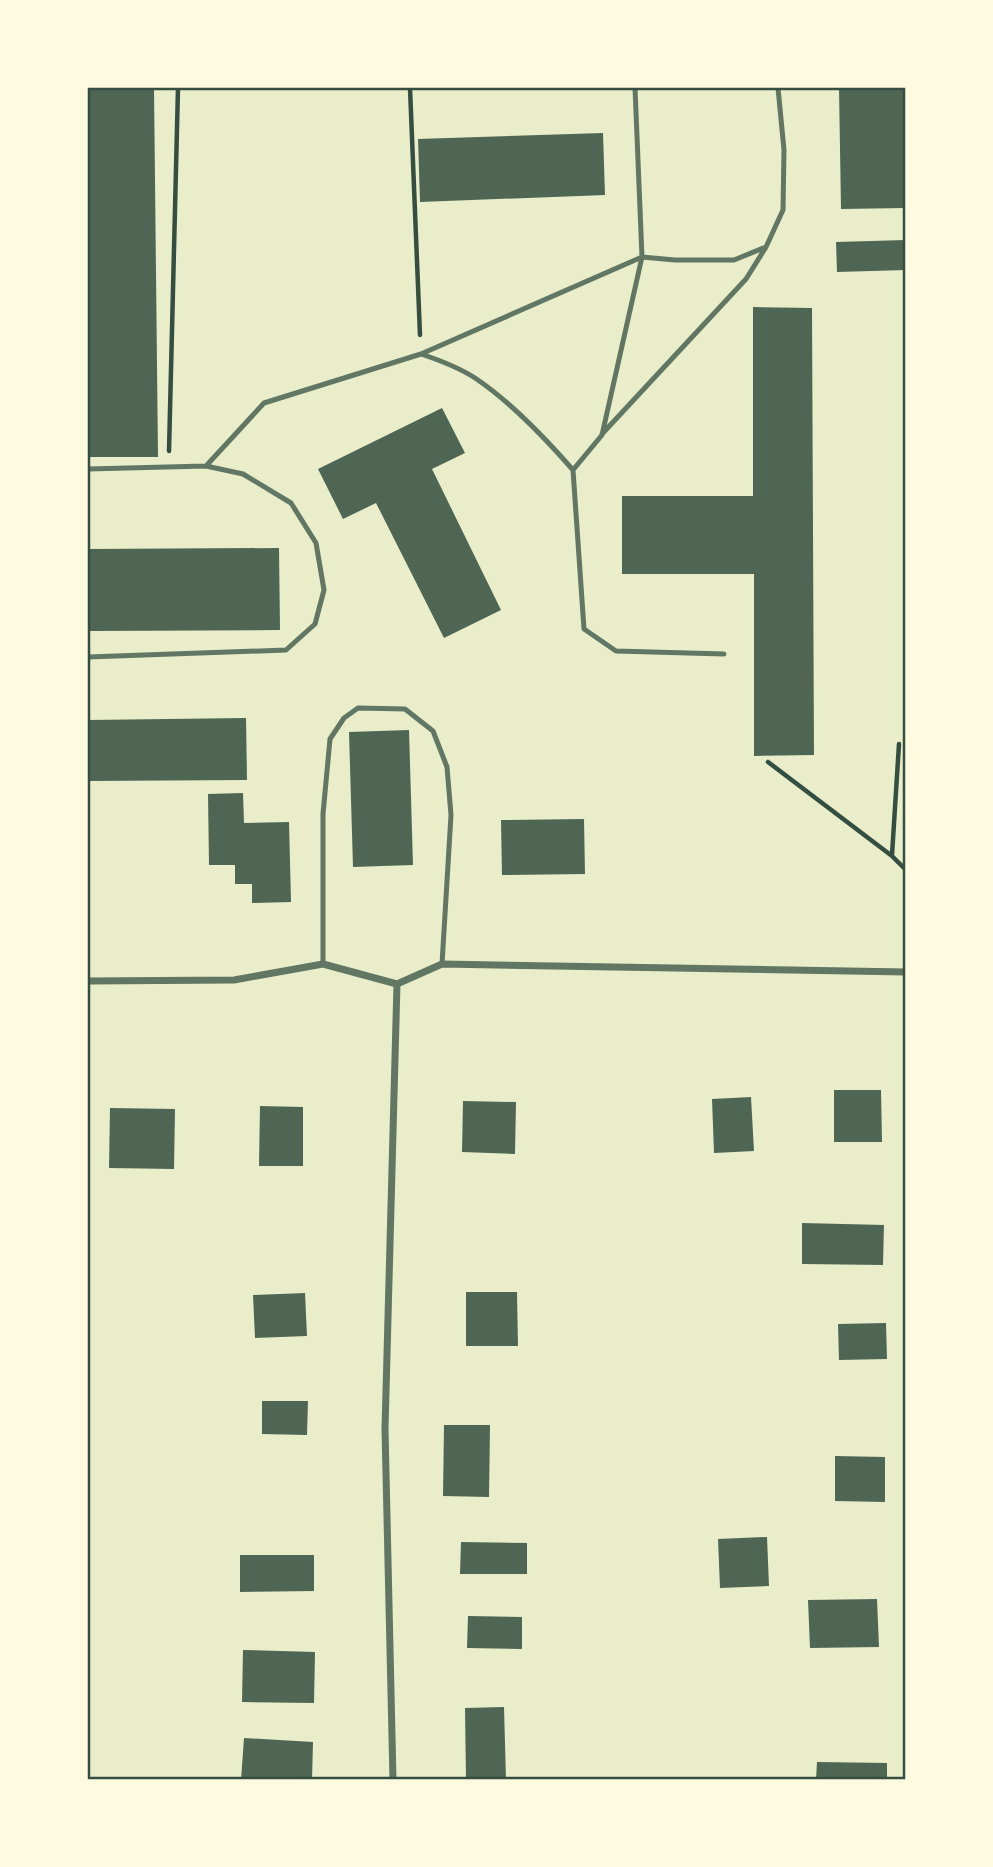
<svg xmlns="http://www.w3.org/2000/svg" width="993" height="1867" viewBox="0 0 993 1867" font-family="Overpass,sans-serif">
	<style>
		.building { fill: #4f6655 }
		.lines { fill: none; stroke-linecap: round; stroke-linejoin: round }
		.path { stroke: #344e41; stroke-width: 4.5 }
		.service { stroke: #617663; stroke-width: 5 }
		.minor { stroke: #617663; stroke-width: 7 }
		.neatline { fill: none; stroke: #344e41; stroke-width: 2.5 }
	</style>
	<rect width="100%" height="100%" fill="#e9edc9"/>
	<path class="building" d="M88,88H154L158,457H88Z
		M839,88H906V208L841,209Z
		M603,133L605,195L420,202L418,139Z
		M906,240V270L837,272L836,242Z
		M753,307L812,308L814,755L754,756V574H622V496H753Z
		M442,408L465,453L432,469L501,610L444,638L376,503L343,519L318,469Z
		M279,548L280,630L88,631V549Z
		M246,718L247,780L88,781V720Z
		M409,730L413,865L353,867L349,732Z
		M243,793L244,823L289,822L291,902L252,903V884H235V865H209L208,794Z
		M584,819L585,874L502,875L501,820Z
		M834,1090H881L882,1142H834Z
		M751,1097L754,1151L714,1153L712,1099Z
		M463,1101L516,1102L515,1154L462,1152Z
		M260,1106L303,1107V1166H259Z
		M110,1108L175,1109L174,1169L109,1168Z
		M802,1223L884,1225L883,1265L802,1264Z
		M466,1292H517L518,1346H466Z
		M305,1293L307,1336L255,1338L253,1295Z
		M886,1323L887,1359L839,1360L838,1324Z
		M262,1401H308L307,1435L262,1434Z
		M444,1425H490L489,1497L443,1496Z
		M835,1456L885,1457V1502L835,1501Z
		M767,1537L769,1586L720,1588L718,1539Z
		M461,1542L527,1543V1574H460Z
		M240,1555H314V1591L240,1592Z
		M877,1599L879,1647L810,1648L808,1600Z
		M468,1616L522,1617V1649L467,1648Z
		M243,1650L315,1652L314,1703L242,1702Z
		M504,1707L506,1780H466L465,1708Z
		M244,1738L313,1742L312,1780H241Z
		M817,1762L887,1763V1780H816Z"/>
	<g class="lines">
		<path class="path" d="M410,88L420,335
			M169,451L178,88
			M768,762L892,856L906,870
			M892,855L899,744"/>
		<path class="service" d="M421,354C439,360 458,367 475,378C511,402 545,438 573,470
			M602,434L746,279L766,247
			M88,469L206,466L264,403L421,354L642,257L635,88
			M724,654L616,651L584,629L573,470L602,435L642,257L675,260H734L766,247L783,210L784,150L778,88
			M88,657L286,650L315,624L324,590L316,543L291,503L243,474L206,466
			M323,964V814L330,739L344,718L358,708L405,709L433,731L447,767L451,815L442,964"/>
		<path class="minor" d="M88,981L234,980L323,964L397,984L442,964L906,972
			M393,1780L385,1429L397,984"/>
	</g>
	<rect width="993" height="1867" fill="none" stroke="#fefae0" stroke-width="178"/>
	<rect x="89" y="89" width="815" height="1689" class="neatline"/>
</svg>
